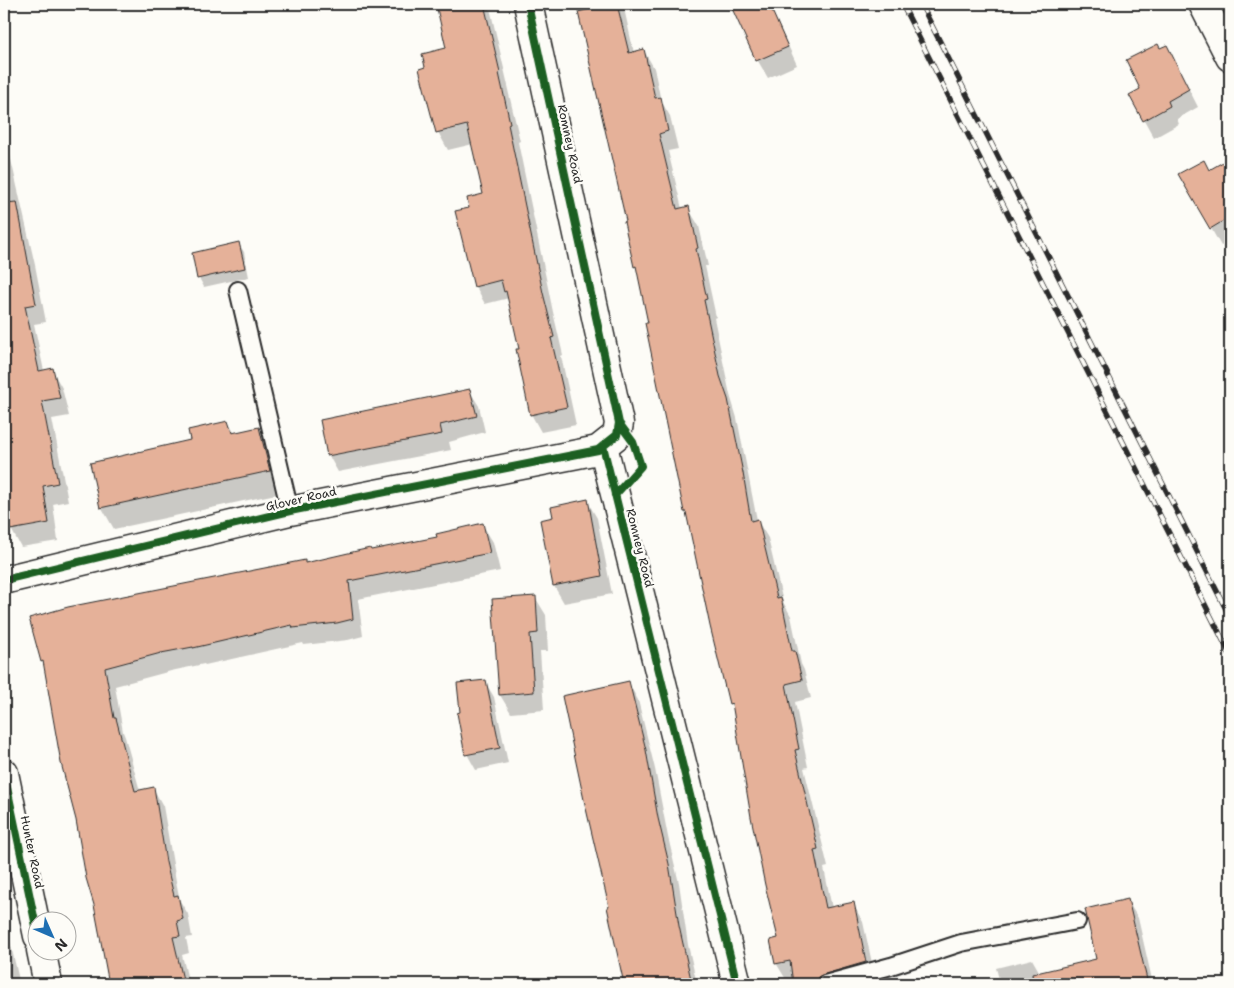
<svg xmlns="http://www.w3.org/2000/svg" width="1234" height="988" viewBox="0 0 1234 988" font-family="'Shantell Sans',sans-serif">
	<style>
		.shadow { fill: #0003 }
		.building { fill: #e5b199; stroke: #2b2b2b }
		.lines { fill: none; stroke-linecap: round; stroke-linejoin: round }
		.lane-casing { stroke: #2b2b2b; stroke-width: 20 }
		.street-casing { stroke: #2b2b2b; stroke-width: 31 }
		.lane { stroke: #fdfcf7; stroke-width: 16 }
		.street { stroke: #fdfcf7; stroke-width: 28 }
		.rail-casing { stroke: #2b2b2b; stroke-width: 5.5 }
		.rail { stroke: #fdfcf7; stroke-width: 4; stroke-dasharray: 11; stroke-linecap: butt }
		.cycleway-casing { stroke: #fdfcf7; stroke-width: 11 }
		.cycleway { stroke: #1b5e20; stroke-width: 8 }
		.labels { text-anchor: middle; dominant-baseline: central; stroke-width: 5; stroke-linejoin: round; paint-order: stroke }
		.street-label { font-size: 12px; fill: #2b2b2b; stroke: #fdfcf7 }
	</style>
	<rect width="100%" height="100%" fill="#fdfcf7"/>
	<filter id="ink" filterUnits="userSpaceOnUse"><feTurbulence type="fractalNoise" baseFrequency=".02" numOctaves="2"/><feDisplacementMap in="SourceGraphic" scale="10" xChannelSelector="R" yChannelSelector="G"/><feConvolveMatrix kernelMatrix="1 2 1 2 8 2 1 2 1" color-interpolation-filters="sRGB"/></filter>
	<g filter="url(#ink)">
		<path class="shadow" d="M437,4H489L509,90H508L520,141L518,142L553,312L563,355L561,356L576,425L541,432L531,414L520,350L509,298L485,304L475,286L470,209L485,195L473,144L448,150L438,132L426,68L448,49Z
			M577,4H623L634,53L644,51L654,68L661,101L670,116L678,149L668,151L682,209L688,208L699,226L708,266H705L716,317L714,318L730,395L737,418L757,520L768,538L783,602L791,616L801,664L804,670L811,698L795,702L808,767L804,768L828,867L824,868L832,908L853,904L863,922L872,963L787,981L776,963L779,938L734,711L730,703L688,518L685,512L650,324L638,272L635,266L628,222Z
			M731,4H769L797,65L768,78L758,61Z
			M1104,4H1117L1107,9Z
			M1167,46L1198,107L1177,119L1179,124L1154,138L1131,96L1142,90L1160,50Z
			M4,129L35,265L46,322L34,324L44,371L52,370L62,388L69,416L52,419L68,501L53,504L58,541L21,547L11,529L4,486Z
			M1223,164L1230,177V259L1223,245L1221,246L1180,174L1209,171Z
			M239,244L244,252L249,277L204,287L199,278Z
			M469,390L479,406L485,432L449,442L451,450L338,472L329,456L322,421Z
			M228,422L235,434L258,428L271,450L281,493L114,529L102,508L191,441Z
			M587,501L597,518L612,594L564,603L554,586L555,518Z
			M482,524L493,542L500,571L358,599L363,636L348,640L304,645L303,643L205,665L204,664L171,671L115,686L123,732L125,737L140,791L153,788L163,806L176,881L180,901L188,914L192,937L186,938L189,953L182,955L189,984H109L107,979H109L46,668L42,661L30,619L439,538Z
			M535,597L546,615L548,651H540L544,710L511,713L500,695Z
			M485,682L494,697L508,763L476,770L467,754L461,713Z
			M628,682L638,700L655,769L668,837L679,883L688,945L697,984H625L608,908H610Z
			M1127,900L1138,918L1153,984H978L999,979L996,968L1032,959L1040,973L1098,959Z
			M4,902L7,920H5L20,984H4Z
			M920,980L923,984H900Z"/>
		<path class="building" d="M436,4H484L500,72L499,73L510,123L508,124L543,293L554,337L551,338L567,407L530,415L516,349H519L506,291L504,292L501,280L474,287L455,211L469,208L467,198L483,194L467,125L436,133L419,69L425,67L422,54L446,48Z
			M611,4H617L629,53L644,49L655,98L661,97L668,131L659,134L677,209L689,206L698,248L696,249L707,299L704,300L720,376L728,399L743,473L751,521L758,519L777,598L781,597L792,651H795L802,680L786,684L799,749L795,750L818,849L814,850L826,908L854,902L866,962L822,975L818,977L815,984H793L790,961L775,964L770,940L778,938L765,885L751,817L732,703L729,704L710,626L686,512H684L645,323H648L636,266L634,267L624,222L626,221L578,12Z
			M730,4H769L788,47L756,61Z
			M1158,44L1160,48L1167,45L1189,89L1168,101L1170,106L1143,121L1129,95L1140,89L1126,60Z
			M1230,158V217L1210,229L1178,174L1204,160L1209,170Z
			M17,202L36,304L25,306L39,371L53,368L60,398L42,401L58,483L43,486L49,523L10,530L4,494V203Z
			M239,242L245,268L197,279L192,253Z
			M470,389L477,416L440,425L442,434L327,456L320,420Z
			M228,421L232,433L259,427L270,471L100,508L90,463L190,440L188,430Z
			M588,499L602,576L553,586L540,520L553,517L551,507Z
			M483,523L490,553L349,581L353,619L337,623L293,628L292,625L193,648V647L161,653L105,668L114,718H116L135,791L154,787L166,862L174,896L178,895L183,919L177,921L180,936L173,937L184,984H109L94,905L86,878L76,820L61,763L43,661L41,662L29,618L68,607L305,560V563L370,548L371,550L437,537L436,534Z
			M536,596L538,633L530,634L534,692L499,695L492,599Z
			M486,680L500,748L465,755L457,713L460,712L457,683Z
			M629,681L646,750L658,818L669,864L679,926L692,984H624L607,907H609L584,800L562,696Z
			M1128,899L1148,984H1033L1032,974L1096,959L1085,909Z"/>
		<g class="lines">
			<defs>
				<path id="lane" d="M238,290L290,511
					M825,984L891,966L961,943L1077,921"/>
				<path id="street" d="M1203,4L1230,57
					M603,446L737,984
					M4,580L290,511L598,450L617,435L619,423L528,4
					M4,773L38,936
					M41,950L48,984"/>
			</defs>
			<use href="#lane" class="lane-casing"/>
			<use href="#street" class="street-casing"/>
			<use href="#lane" class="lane"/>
			<use href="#street" class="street"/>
			<defs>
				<path id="rail" d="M902,4L1230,654
					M921,4L1230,617"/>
			</defs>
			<use href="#rail" class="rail-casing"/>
			<use href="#rail" class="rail"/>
			<defs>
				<path id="cycleway" d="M603,446L737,984
					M615,495L641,466L633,442L619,423
					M4,580L290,511L598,450L617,435L619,423L528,4
					M4,773L38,936"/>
			</defs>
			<use href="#cycleway" class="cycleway-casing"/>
			<use href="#cycleway" class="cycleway"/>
		</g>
	</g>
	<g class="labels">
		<g class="street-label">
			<text transform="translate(570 144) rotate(78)">Romney Road</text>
			<text transform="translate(301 499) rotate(-13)">Glover Road</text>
			<text transform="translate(640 548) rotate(76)">Romney Road</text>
			<text transform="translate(32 852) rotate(78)">Hunter Road</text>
		</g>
	</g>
	<rect width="1234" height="988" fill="none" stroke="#fdfcf7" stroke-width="20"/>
	<rect x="10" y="10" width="1214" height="968" fill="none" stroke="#2b2b2b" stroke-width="2" filter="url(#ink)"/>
	<g transform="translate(52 936) rotate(135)"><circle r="24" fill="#fdfcf7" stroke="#a9a8a5"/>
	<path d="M0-4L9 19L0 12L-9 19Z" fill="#1f6fb2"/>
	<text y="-8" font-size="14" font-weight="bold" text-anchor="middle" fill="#2b2b2b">N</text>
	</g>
</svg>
